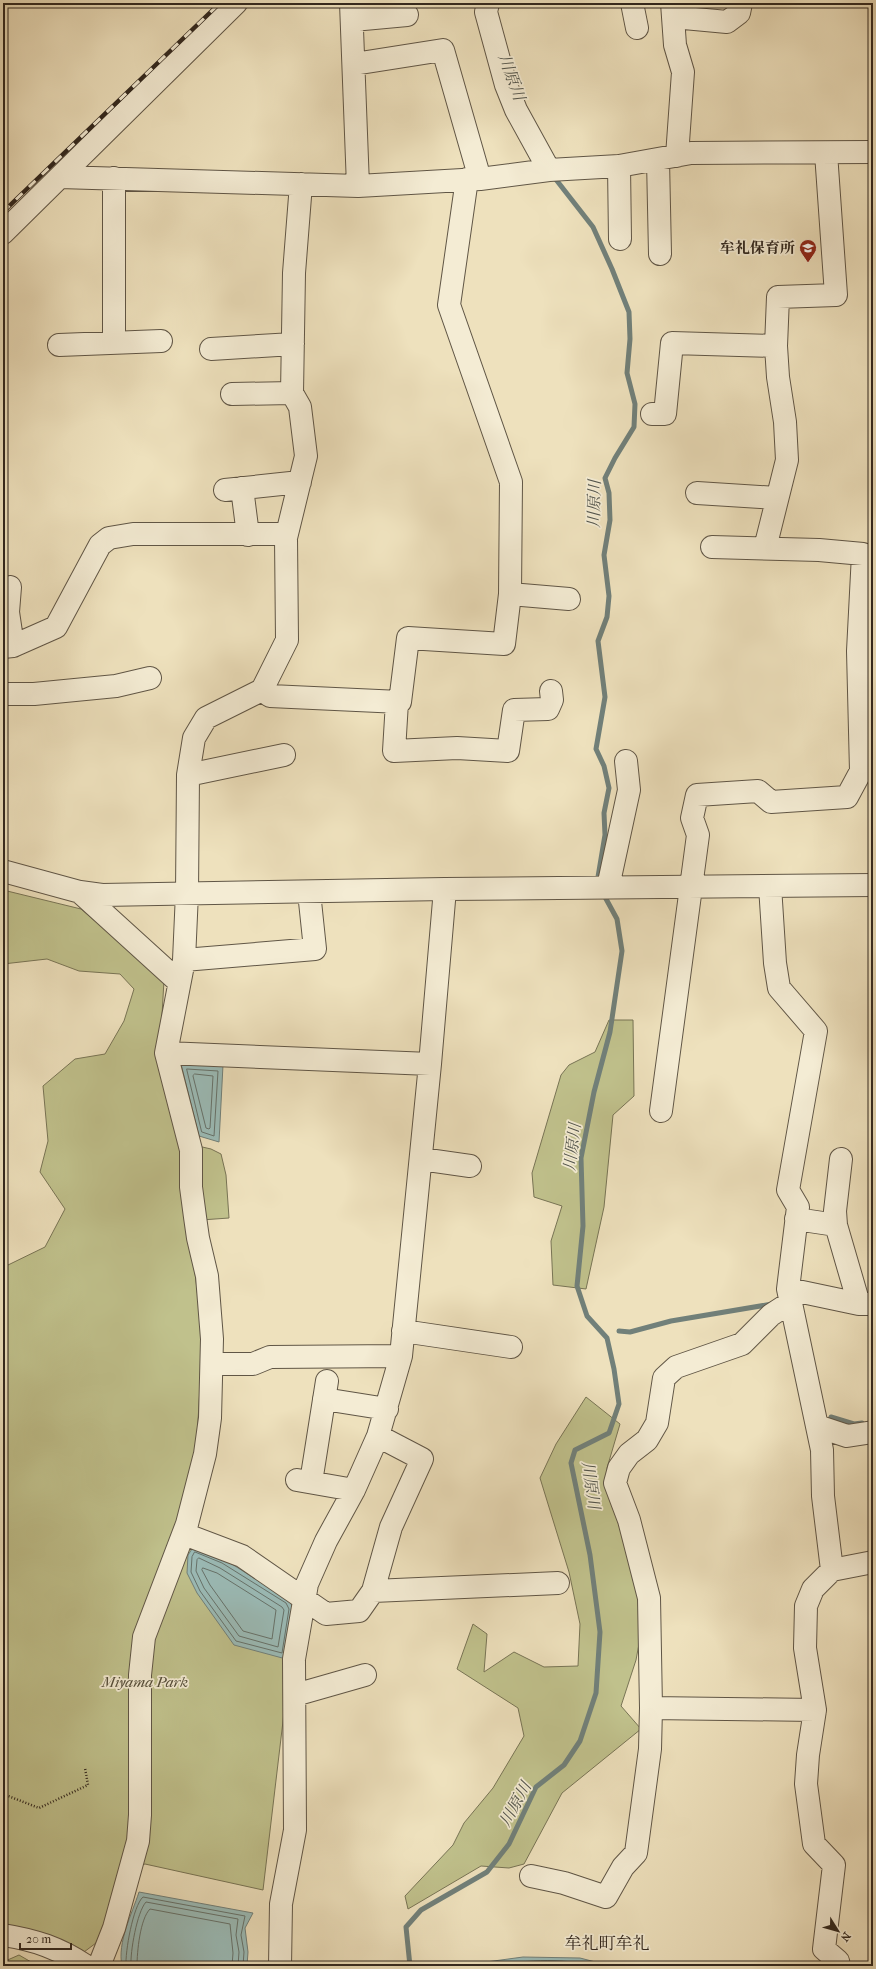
<svg xmlns="http://www.w3.org/2000/svg" width="876" height="1969" viewBox="0 0 876 1969" font-family="'IM FELL French Canon','Noto Serif JP',serif">
	<style>
		.green { fill: #c0c18c; stroke: #787455 }
		.water { fill: #9bbcb8; stroke: #71807a }
		.lines { fill: none; stroke-linecap: round; stroke-linejoin: round }
		.shore { stroke: #66726b; stroke-width: 1 }
		.stream { stroke: #71807a; stroke-width: 5 }
		.minor-casing { stroke: #605646; stroke-width: 24 }
		.path { stroke: #31271e; stroke-width: 2.5; stroke-dasharray: 1 2; stroke-linecap: butt }
		.minor { stroke: #f4ecd4; stroke-width: 22 }
		.rail-casing { stroke: #31271e; stroke-width: 4.5 }
		.rail { stroke: #f4ecd4; stroke-width: 3; stroke-dasharray: 9; stroke-linecap: butt }
		.labels { text-anchor: middle; dominant-baseline: central; stroke-width: 3.5; stroke-linejoin: round; paint-order: stroke }
		.poi-label { font-size: 15px; font-weight: bold; fill: #31271e; stroke: #f4ecd4; text-anchor: end }
		.park-label { font-size: 15px; font-style: italic; fill: #554e3a; stroke: #f4ecd4 }
		.water-label { font-size: 16px; font-style: italic; fill: #51544c; stroke: #f4ecd4 }
		.quarter-label { font-size: 17px; fill: #31271e; stroke: #f4ecd4 }
	</style>
	<rect width="100%" height="100%" fill="#eee1bd"/>
	<filter id="stains"><feTurbulence type="fractalNoise" baseFrequency=".005" numOctaves="4"/><feColorMatrix values="0 0 0 0 .2 0 0 0 0 .09 0 0 0 0 .02 0 0 0 .5 -.17"/></filter>
	<radialGradient id="worn" r=".72"><stop offset=".6" stop-color="#630" stop-opacity="0"/><stop offset="1" stop-color="#630" stop-opacity=".3"/></radialGradient>
	<path class="green" d="M3,890L81,909L164,980L160,1051L182,1162L203,1340L195,1468L179,1542L237,1561L297,1603L263,1890L145,1864L127,1869L96,1943L84,1952L3,1928V1264L6,1266L45,1247L65,1209L40,1172L48,1141L43,1086L75,1059L105,1054L124,1021L134,989L120,974L79,971L47,959L3,964Z
		M609,1020H633L634,1096L613,1115L604,1207L586,1289L553,1285L551,1241L562,1206L534,1197L532,1173L561,1075L569,1065L595,1052Z
		M198,1146L211,1149L221,1154L226,1175L229,1218L201,1220Z
		M586,1397L620,1424L607,1468L610,1496L645,1611L636,1660L621,1706L641,1729L562,1793L524,1864L509,1868L481,1866L408,1909L405,1896L453,1845L464,1823L493,1788L524,1736L518,1708L457,1669L473,1624L487,1634L484,1672L514,1652L544,1667L578,1666L580,1624L569,1572L540,1478L556,1444Z
		M19,1955L38,1966H3V1962Z"/>
	<path class="water" d="M181,1064L223,1065L219,1142L199,1136Z
		M194,1546L224,1559L290,1601L293,1609L286,1659L234,1645L197,1593L187,1573L188,1555Z
		M139,1892L253,1913L245,1928L248,1952L247,1966H122C117,1942 132,1914 139,1892Z
		M523,1957L580,1958L611,1966H457Z"/>
	<g class="lines">
		<path class="shore" d="M187,1069L218,1071L214,1136L202,1132Z
			M195,1074L213,1076L210,1128L209,1129L206,1128L193,1076Z
			M195,1552L222,1563L286,1603L289,1609L282,1653L236,1641L200,1591L191,1572L192,1557Z
			M199,1558L220,1568L282,1607L284,1610L278,1647L239,1636L204,1588L196,1571L197,1560Z
			M203,1568L217,1573L276,1610L272,1639L243,1631L210,1585L202,1570Z
			M126,1966C125,1952 133,1906 143,1897L245,1916L241,1935L244,1952L243,1966
			M131,1966C130,1952 137,1912 146,1902L238,1919L236,1935L239,1952L238,1966
			M137,1966C137,1952 140,1919 150,1909L230,1924L233,1953L232,1966
			M486,1966C522,1961 559,1957 594,1966"/>
		<path class="stream" d="M554,177L593,227L612,269L629,312L630,339L627,373L635,404L634,427L615,458L605,478L609,493L610,520L604,555L609,596L607,617L598,641L605,697L596,749L604,766L609,788L604,813L605,835L598,877
			M619,1331L630,1332L671,1321L772,1304
			M831,1417L854,1424L862,1423
			M410,1966L406,1927L421,1910L487,1872L509,1844L536,1787L564,1765L580,1741L596,1693L600,1632L590,1555L571,1463L575,1450L609,1433L619,1404L614,1369L607,1338L587,1316L577,1286L583,1226L581,1158L594,1092L610,1032L622,951L617,919L605,897"/>
		<defs>
			<path id="minor" d="M351,3L358,186
				M488,3L486,12L506,85L516,110L549,170
				M632,3L637,28
				M672,3L675,45L683,72L677,156
				M684,18L727,22L739,13L741,3
				M353,20L407,15
				M354,64L443,50L480,179
				M658,160L660,254
				M619,166L620,239
				M60,177L358,186L480,179L549,170L619,166L691,153L873,152
				M3,233L236,3
				M114,343V178
				M59,345L161,341
				M211,349L293,344
				M232,394L292,393
				M652,414H665L672,343L776,346
				M242,488L248,535
				M225,490L300,482
				M697,493L777,498
				M765,548L787,460L785,422L778,377L776,346L778,297L836,295L826,153
				M10,587L8,612L13,646
				M510,594L569,599
				M3,647L13,646L56,627L100,545L109,538L133,534H287
				M262,690L270,696L400,702L408,638L504,644L510,594L511,482L449,305L467,179
				M3,694H34L116,686L150,678
				M397,702L394,751L457,748L508,751L514,710L548,709L552,700L551,691
				M188,775L284,755
				M3,871L80,892L102,895L445,889L873,885
				M770,886L775,963L779,988L816,1031L788,1190L798,1207L788,1289L822,1450L823,1496L832,1570L813,1589L806,1606L805,1648L815,1710L808,1755L806,1784L814,1844L834,1865L824,1949L838,1961L839,1966
				M608,887L629,790L626,761
				M80,892L179,982
				M184,960L315,949L309,892
				M166,1053L430,1064
				M661,1111L698,835L692,818L697,795L758,791L771,802L847,797L861,771L858,651L863,554L819,550L712,547
				M421,1159L470,1166
				M841,1159L835,1211L836,1225L859,1304
				M796,1219L836,1225
				M788,1289L859,1304H872
				M403,1331L511,1347
				M212,1364H253L270,1357L401,1356
				M324,1399L387,1409
				M817,1426L847,1436L873,1432
				M297,1480L354,1490
				M311,1482L327,1381
				M184,1534L242,1556L326,1614L359,1611L373,1591L391,1527L422,1459L378,1436
				M832,1570L873,1562
				M373,1591L558,1583
				M295,1695L365,1675
				M651,1708L815,1710
				M531,1876L564,1883L606,1897L623,1867L636,1853L650,1749L651,1708L649,1598L629,1520L615,1483L619,1468L629,1454L647,1440L657,1423L664,1378L676,1367L742,1344L771,1315L791,1302
				M3,1935C35,1940 59,1948 86,1966
				M99,1966L114,1928L138,1841L140,1815V1675L144,1637L187,1524L205,1454L210,1418L212,1339L207,1276L198,1238L195,1217L191,1187V1150L166,1053L184,960L187,893L188,775L194,738L206,718L262,690L287,640L286,538L306,456L300,407L292,393L294,273L301,184
				M280,1966L281,1904L295,1830L294,1659L307,1584L326,1541L354,1490L378,1436L401,1356L430,1064L445,889"/>
		</defs>
		<use href="#minor" class="minor-casing"/>
		<path class="path" d="M3,1794L39,1808L88,1785L85,1768"/>
		<use href="#minor" class="minor"/>
		<defs>
			<path id="rail" d="M3,212L220,3"/>
		</defs>
		<use href="#rail" class="rail-casing"/>
		<use href="#rail" class="rail"/>
	</g>
	<defs>
		<symbol id="school-pin" viewBox="-11 -11 22 30"><path d="M0 17L-7.5 6A9.5 9.5 0 1 1 7.5 6Z" fill="#8f2418" stroke="#f4ecd4"/><path d="M0-5L7-2L0 1L-7-2ZM-4 1L0 2.5L4 1V4Q0 6-4 4Z" fill="#fff"/></symbol>
	</defs>
	<g fill-rule="evenodd">
		<use href="#school-pin" x="798" y="238" width="20" height="27"/>
	</g>
	<g class="labels">
		<g class="poi-label">
			<text x="795" y="248">牟礼保育所</text>
		</g>
		<g class="park-label">
			<text x="145" y="1682">Miyama Park</text>
		</g>
		<g class="water-label">
			<text transform="translate(512 77) rotate(70)">川原川</text>
			<text transform="translate(594 504) rotate(-89)">川原川</text>
			<text transform="translate(572 1147) rotate(-83)">川原川</text>
			<text transform="translate(591 1485) rotate(82)">川原川</text>
			<text transform="translate(515 1804) rotate(-61)">川原川</text>
		</g>
		<g class="quarter-label">
			<text x="607" y="1943">牟礼町牟礼</text>
		</g>
	</g>
	<rect width="876" height="1969" fill="none" stroke="#eee1bd" stroke-width="16"/>
	<rect x="4" y="4" width="868" height="1961" fill="none" stroke="#31271e" stroke-width="2"/>
	<rect x="8" y="8" width="860" height="1953" fill="none" stroke="#31271e"/>
	<g transform="translate(838 1931) rotate(127)" stroke="#f4ecd4" stroke-width="3" paint-order="stroke">
	<path d="M0-3L7 15L0 10L-7 15Z" fill="#31271e"/>
	<text y="-6" font-size="11" font-weight="bold" text-anchor="middle" fill="#31271e">N</text>
	</g>
	<path d="M20 1943v6h51v-6" fill="none" stroke="#31271e" stroke-width="2"/>
	<text x="26" y="1943" font-size="12" fill="#31271e" stroke="#f4ecd4" stroke-width="3" paint-order="stroke">20 m</text>
	<rect width="100%" height="100%" filter="url(#stains)"/>
	<rect width="100%" height="100%" fill="url(#worn)"/>
</svg>
